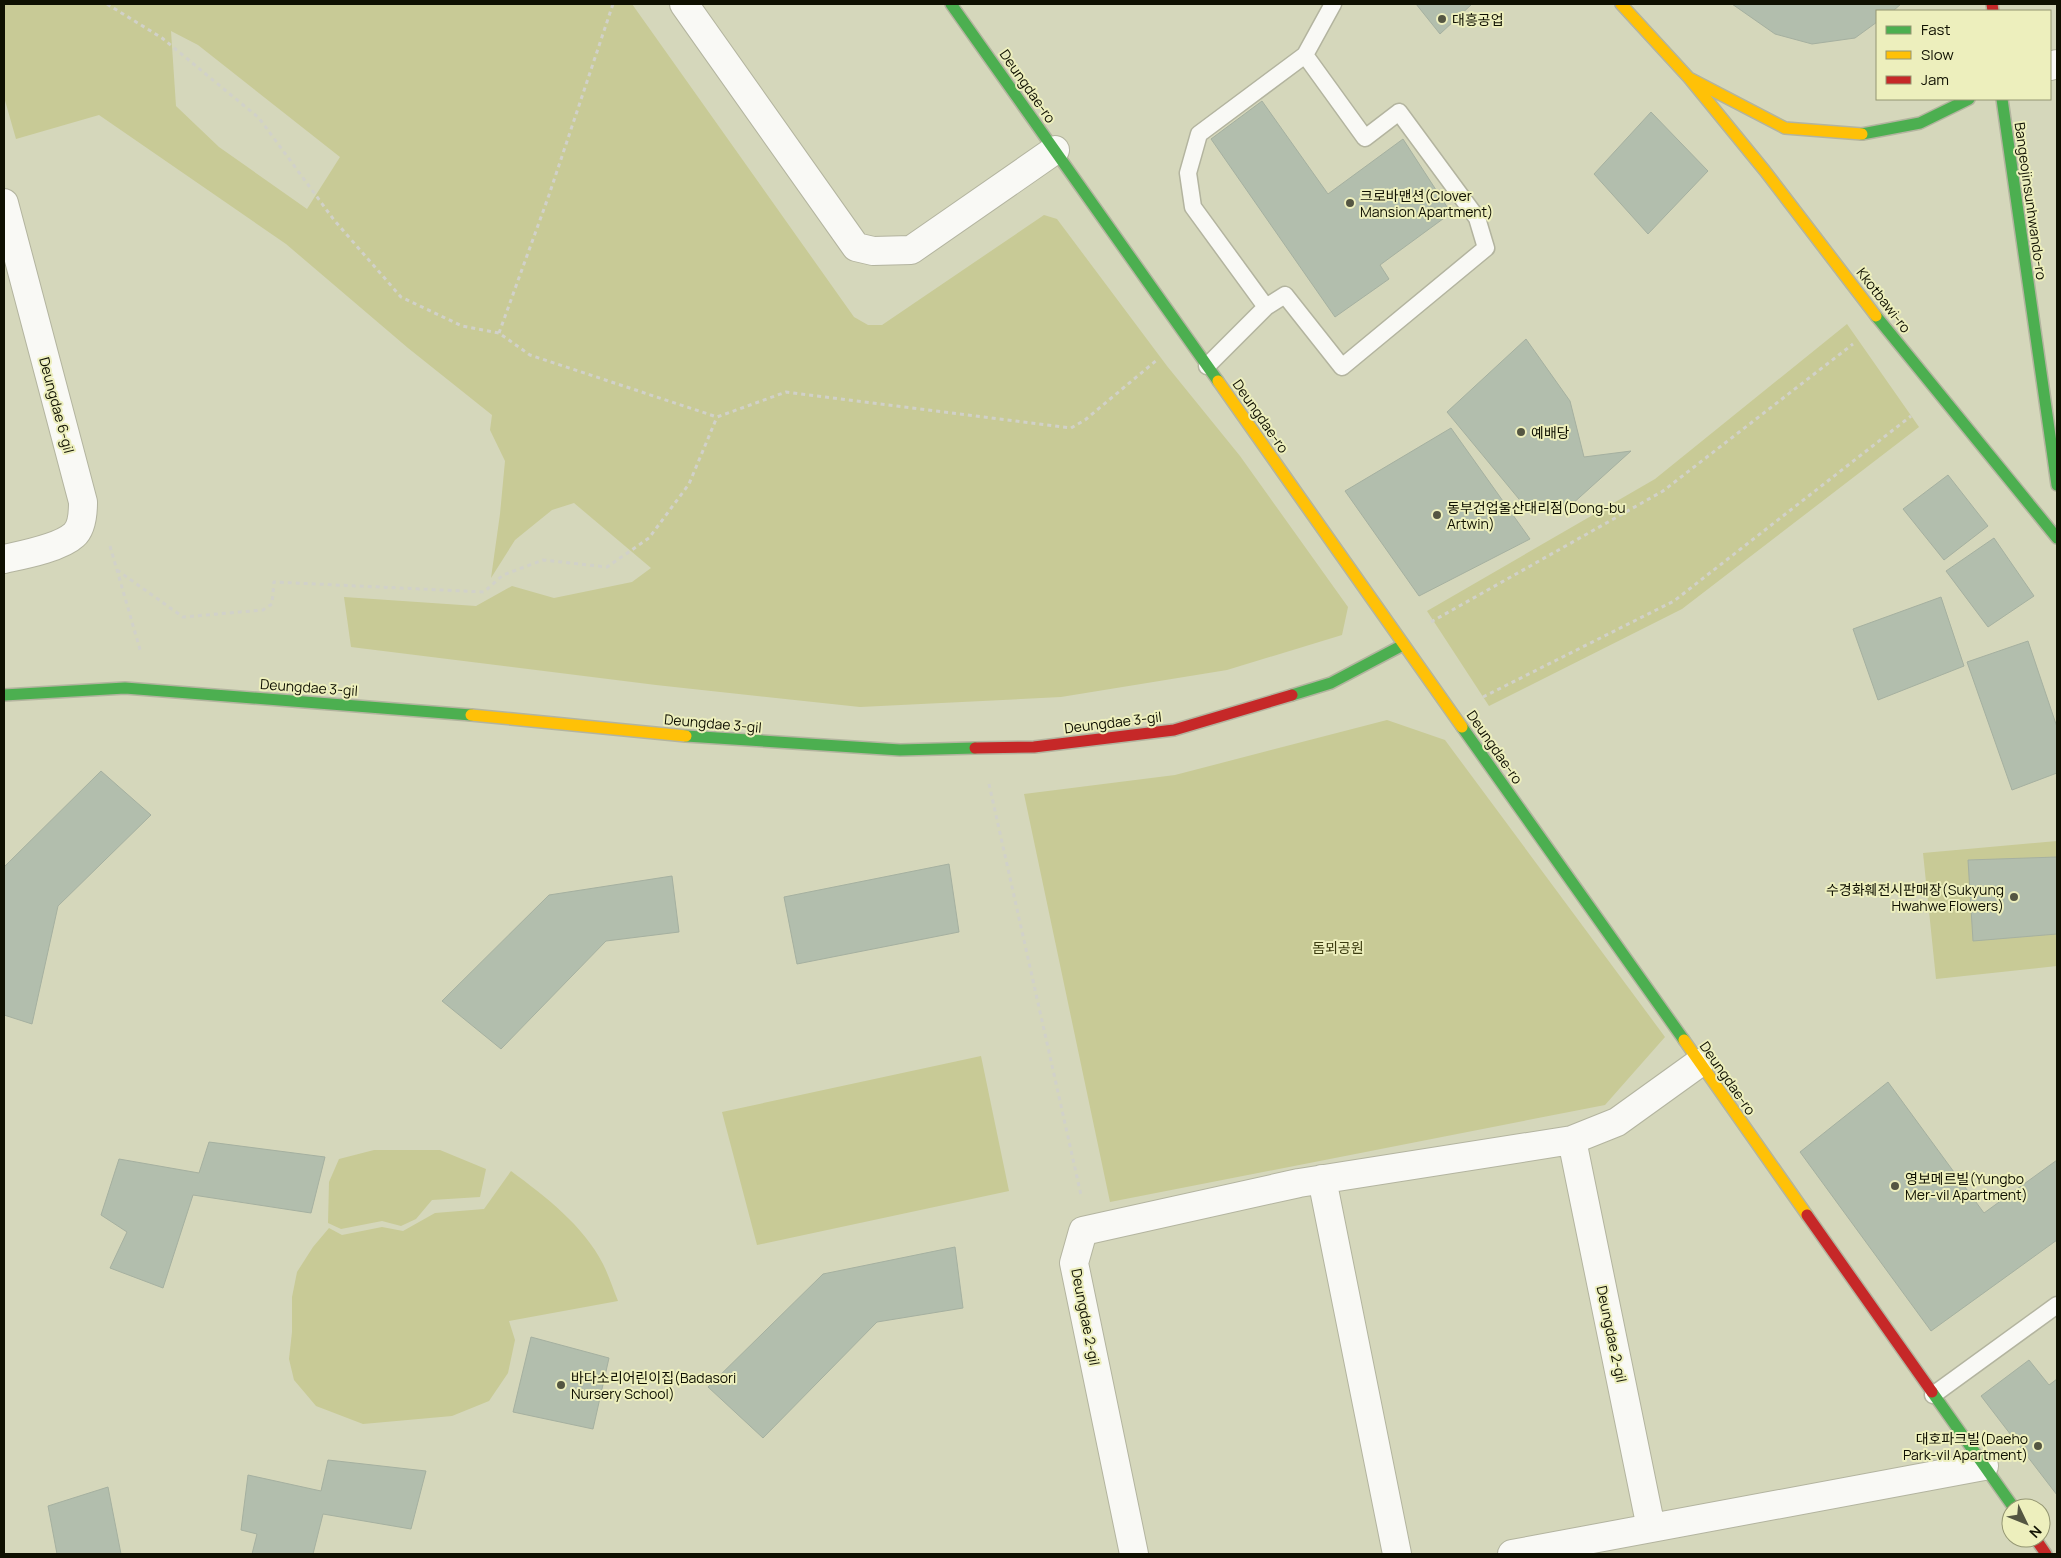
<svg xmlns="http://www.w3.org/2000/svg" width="2061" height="1558" viewBox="0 0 2061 1558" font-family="Manrope,'Noto Sans KR',sans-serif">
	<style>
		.green { fill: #c8ca96; fill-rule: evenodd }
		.building { fill: #b2bead; stroke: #a5b0a0 }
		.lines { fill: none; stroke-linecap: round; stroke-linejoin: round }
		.lane-casing { stroke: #b3b49f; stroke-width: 19 }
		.street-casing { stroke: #b3b49f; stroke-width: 30 }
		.fast-casing { stroke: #b3b49f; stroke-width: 14 }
		.slow-casing { stroke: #b3b49f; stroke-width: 14 }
		.jam-casing { stroke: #b3b49f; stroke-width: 14 }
		.path { stroke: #d1d1c9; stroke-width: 3; stroke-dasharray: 4 4; stroke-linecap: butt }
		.lane { stroke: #f9f9f5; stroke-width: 16 }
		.street { stroke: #f9f9f5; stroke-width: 28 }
		.fast { stroke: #4caf50; stroke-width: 11 }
		.slow { stroke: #ffc107; stroke-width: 11 }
		.jam { stroke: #c62828; stroke-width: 11 }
		.poi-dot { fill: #545642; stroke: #edefbd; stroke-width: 2 }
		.labels { text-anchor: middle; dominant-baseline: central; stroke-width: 4; stroke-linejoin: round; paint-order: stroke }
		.poi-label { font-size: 14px; fill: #0f1001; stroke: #edefbd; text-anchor: start }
		.street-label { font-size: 14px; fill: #0f1001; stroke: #edefbd }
		.park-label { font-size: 14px; fill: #3b3b0f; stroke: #edefbd }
	</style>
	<rect width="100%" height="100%" fill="#d5d7bb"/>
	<path class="green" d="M4,4H632L854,317L868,325H882L1044,215L1057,219L1167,366L1240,456L1348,607L1342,635L1227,670L1061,697L860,707L656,685L351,647L344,597L476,606L512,586L554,598L632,582L651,568L574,503L552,510L515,540L491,578L500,514L505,461L490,430L492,415L408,348L286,244L99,115L16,139L4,97ZM171,31L198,45L340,157L307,209L219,147L176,106Z
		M1847,324L1919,427L1682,609L1489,706L1427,611L1655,479Z
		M1387,720L1445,740L1665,1037L1605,1105L1110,1202L1024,794L1175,775Z
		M2057,841V966L1936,979L1923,853Z
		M981,1056L1009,1191L757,1245L722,1112Z
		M374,1150H440L486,1169L480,1197L432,1200L416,1219L401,1226L382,1221L341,1229L328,1223L329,1182L339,1159Z
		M511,1171C546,1197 583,1225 603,1264C609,1276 613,1289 618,1301L509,1321L515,1340L508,1373L489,1401L452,1416L363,1424L316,1406L294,1380L289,1359L292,1332V1297L297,1272L313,1247L329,1228L342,1235L382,1227L403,1231L435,1213L484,1209Z"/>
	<path class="building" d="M1416,4H1472L1440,34Z
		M1732,4H1901L1893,11H1877V22L1855,38L1812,44L1775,34Z
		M1262,101L1328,194L1403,139L1451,213L1380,265L1389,279L1335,317L1211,139Z
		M1651,112L1708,171L1648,234L1594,174Z
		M1526,339L1570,401L1584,457L1631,451L1560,515L1528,510L1447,412Z
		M1451,428L1530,539L1419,596L1345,491Z
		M1948,475L1988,526L1944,560L1903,509Z
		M1994,538L2034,596L1988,627L1946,571Z
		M1941,597L1964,666L1878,700L1853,629Z
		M2028,641L2057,727V773L2012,790L1967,662Z
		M101,771L151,815L58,906L32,1024L4,1015V867Z
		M2057,857V934L1973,941L1968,860Z
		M949,864L959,932L797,964L784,897Z
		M672,876L679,932L606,941L501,1049L442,1001L549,895Z
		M1888,1082L1984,1213L2057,1160V1240L1931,1331L1800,1152Z
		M209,1142L325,1157L311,1213L193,1195L163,1288L110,1268L127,1232L101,1215L119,1159L199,1173Z
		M955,1247L963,1308L877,1322L763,1438L708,1387L823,1274Z
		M531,1337L609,1358L593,1429L513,1412Z
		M2029,1360L2049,1385L2057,1379V1495L1981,1396Z
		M328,1460L426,1471L411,1529L323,1514L313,1554H252L257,1534L241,1530L248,1475L321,1491Z
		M108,1487L121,1554H57L48,1506Z"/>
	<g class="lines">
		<defs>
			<path id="lane" d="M1266,307L1285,295L1342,367L1486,248L1477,218L1399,112L1365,138L1305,55
				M1207,366L1266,307L1193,207L1188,173L1199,134L1305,55L1333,4
				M1933,1395L2057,1305"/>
			<path id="street" d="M684,4L856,247L873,251L911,250L1055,150
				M2050,66L2057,64
				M4,203L83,502C83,512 82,528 74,535C60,548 22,555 4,559
				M1572,1140L1651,1528
				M1322,1179L1397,1554
				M1134,1554L1074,1263L1083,1231L1299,1183L1572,1140L1617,1122L1699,1063
				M1512,1554L1984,1466"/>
			<path id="fast" d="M951,4L1218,381
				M2002,99L2057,485
				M1862,134L1920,123L1969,99
				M1876,316L2057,538
				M4,695L125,688L471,715
				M1292,695L1331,683L1403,645
				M1462,727L1684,1040
				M686,736L900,750L975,748
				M1932,1392L2014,1508"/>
			<path id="slow" d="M1621,4L1689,78L1785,128L1862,134
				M1689,78L1765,171L1876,316
				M1218,381L1462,727
				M471,715L686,736
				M1684,1040L1807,1215"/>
			<path id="jam" d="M1992,4L1993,11
				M975,748L1034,747L1174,730L1292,695
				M1807,1215L1932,1392
				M2035,1538L2046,1554"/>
		</defs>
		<use href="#lane" class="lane-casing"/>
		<use href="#street" class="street-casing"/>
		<use href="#fast" class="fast-casing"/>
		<use href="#slow" class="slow-casing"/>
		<use href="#jam" class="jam-casing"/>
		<path class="path" d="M107,4L162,38L259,118L334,220L401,297L462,326L499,333L530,355L717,417L786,392L1071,428L1085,420L1158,359
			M499,333L549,195L613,4
			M110,546L141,653
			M117,570L183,617L263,610L272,604L274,582L484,592L503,575L543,560L607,567L649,538L689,484L717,417
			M1431,622L1663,491L1853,344
			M1483,697L1674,601L1911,416
			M989,784L1081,1195"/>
		<use href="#lane" class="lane"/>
		<use href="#street" class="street"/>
		<use href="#fast" class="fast"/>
		<use href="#slow" class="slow"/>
		<use href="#jam" class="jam"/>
	</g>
	<g class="poi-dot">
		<circle cx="1442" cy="19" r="5"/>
		<circle cx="1350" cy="203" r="5"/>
		<circle cx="1521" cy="432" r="5"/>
		<circle cx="1437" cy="515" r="5"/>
		<circle cx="2014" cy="897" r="5"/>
		<circle cx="1895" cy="1186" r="5"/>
		<circle cx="561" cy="1385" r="5"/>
		<circle cx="2038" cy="1446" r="5"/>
	</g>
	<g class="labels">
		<g class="poi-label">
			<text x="1452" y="19">대흥공업</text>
			<text x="1360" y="195">크로바맨션(Clover<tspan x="1360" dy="16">Mansion Apartment)</tspan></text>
			<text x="1531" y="432">예배당</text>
			<text x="1447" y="507">동부건업울산대리점(Dong-bu<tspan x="1447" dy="16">Artwin)</tspan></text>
			<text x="2004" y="889" text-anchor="end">수경화훼전시판매장(Sukyung<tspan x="2004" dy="16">Hwahwe Flowers)</tspan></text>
			<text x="1905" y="1178">영보메르빌(Yungbo<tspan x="1905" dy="16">Mer-vil Apartment)</tspan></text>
			<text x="571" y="1377">바다소리어린이집(Badasori<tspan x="571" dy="16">Nursery School)</tspan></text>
			<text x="2028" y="1438" text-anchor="end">대호파크빌(Daeho<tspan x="2028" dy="16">Park-vil Apartment)</tspan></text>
		</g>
		<g class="street-label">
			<text transform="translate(1028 86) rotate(55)">Deungdae-ro</text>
			<text transform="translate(2031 201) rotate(82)">Bangeojinsunhwando-ro</text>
			<text transform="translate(1884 300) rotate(52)">Kkotbawi-ro</text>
			<text transform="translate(57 405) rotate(75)">Deungdae 6-gil</text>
			<text transform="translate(1261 416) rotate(55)">Deungdae-ro</text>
			<text transform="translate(309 687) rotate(4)">Deungdae 3-gil</text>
			<text transform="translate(1113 722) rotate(-7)">Deungdae 3-gil</text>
			<text transform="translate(713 723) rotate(5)">Deungdae 3-gil</text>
			<text transform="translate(1495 747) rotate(55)">Deungdae-ro</text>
			<text transform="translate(1728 1078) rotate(55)">Deungdae-ro</text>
			<text transform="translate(1086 1317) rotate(79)">Deungdae 2-gil</text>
			<text transform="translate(1612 1334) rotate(78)">Deungdae 2-gil</text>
		</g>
		<g class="park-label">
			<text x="1338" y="947">돔뫼공원</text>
		</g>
	</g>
	<rect width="2061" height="1558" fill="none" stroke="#0f1001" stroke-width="10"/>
	<rect x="1876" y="10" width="175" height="90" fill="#edefbd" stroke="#949672"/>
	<rect x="1886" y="26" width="25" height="8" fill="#4caf50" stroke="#949672"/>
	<text x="1921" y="35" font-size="15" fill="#0f1001">Fast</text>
	<rect x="1886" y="51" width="25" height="8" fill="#ffc107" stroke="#949672"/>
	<text x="1921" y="60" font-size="15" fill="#0f1001">Slow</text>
	<rect x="1886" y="76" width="25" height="8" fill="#c62828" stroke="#949672"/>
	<text x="1921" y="85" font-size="15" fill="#0f1001">Jam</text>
	<g transform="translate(2026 1523) rotate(133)"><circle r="24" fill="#edefbd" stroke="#949672"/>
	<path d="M0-4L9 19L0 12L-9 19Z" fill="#545642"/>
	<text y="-8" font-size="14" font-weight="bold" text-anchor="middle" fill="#0f1001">N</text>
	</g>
</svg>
